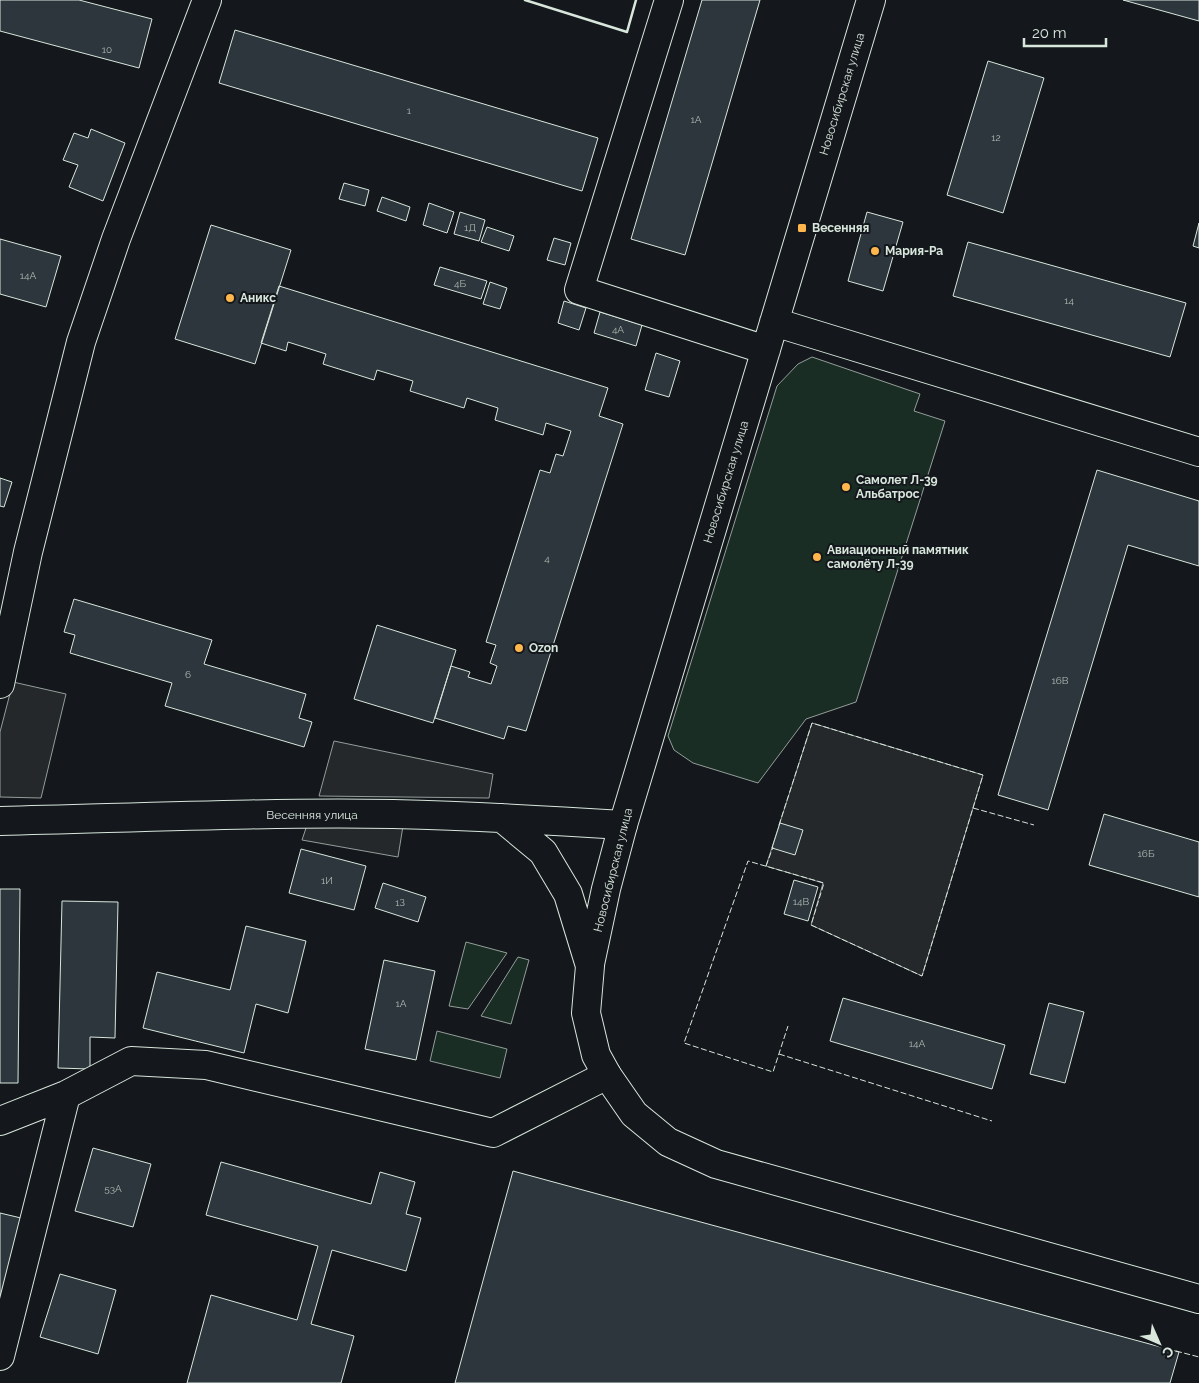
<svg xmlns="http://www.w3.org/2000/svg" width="1199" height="1383" viewBox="0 0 1199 1383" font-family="Raleway,sans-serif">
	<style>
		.green { fill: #1a2d24; stroke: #939e99 }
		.parking { fill: #24282b; stroke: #939e99 }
		.building { fill: #2c363c; stroke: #d8e6dc }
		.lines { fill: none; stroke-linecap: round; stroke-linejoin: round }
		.minor-casing { stroke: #d8e6dc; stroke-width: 30 }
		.major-casing { stroke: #d8e6dc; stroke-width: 30 }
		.minor { stroke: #14181c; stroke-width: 28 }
		.major { stroke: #14181c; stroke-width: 28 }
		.fence { stroke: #d8e6dc; stroke-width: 1; stroke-dasharray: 6 2.5; stroke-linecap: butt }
		.wall { stroke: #d8e6dc; stroke-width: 2.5 }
		.poi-dot { fill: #ffb74d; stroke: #14181c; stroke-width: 2 }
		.labels { text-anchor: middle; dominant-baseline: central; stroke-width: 4; stroke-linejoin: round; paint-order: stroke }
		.number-label { font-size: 10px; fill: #adbab4 }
		.street-label { font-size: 12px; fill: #d8e6dc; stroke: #14181c }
		.poi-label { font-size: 12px; font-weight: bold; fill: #d8e6dc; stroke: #14181c; text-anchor: start }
	</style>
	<rect width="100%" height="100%" fill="#14181c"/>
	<path class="green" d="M812,357L920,394L914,411L945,421L856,702L806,719L758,783L693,763L674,750L668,736L777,386L798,364Z
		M466,942L507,953L468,1009L449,1006Z
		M518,957L529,960L511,1024L481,1016Z
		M437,1031L507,1049L500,1078L430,1061Z"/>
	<path class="parking" d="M13,682L66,694L41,798L0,797V732Z
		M812,723L983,775L922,976L811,925L823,883L766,866Z
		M334,741L493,774L489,798L319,796Z
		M307,825L403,826L398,857L302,840Z"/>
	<path class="building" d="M0,0H79L152,19L139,68L0,31Z
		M702,0H760L685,255L631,239Z
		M1123,0H1199V21Z
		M235,30L598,138L582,191L219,83Z
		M988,61L1044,78L1003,213L947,195Z
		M91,129L125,143L103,201L69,187L78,165L63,160L74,133L88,138Z
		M344,183L369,190L365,206L339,199Z
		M382,197L410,207L406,221L377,211Z
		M429,203L454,212L447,233L423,225Z
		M460,212L485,220L479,241L454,234Z
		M867,212L903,222L883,291L848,281Z
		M1199,223V248L1193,246Z
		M211,225L291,250L255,364L175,339Z
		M487,227L514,236L509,251L481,242Z
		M554,238L571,243L565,265L547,260Z
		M0,239L61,256L46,307L0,294Z
		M968,242L1186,303L1170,357L953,296Z
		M440,267L487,281L481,299L434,285Z
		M490,282L507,288L500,309L483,304Z
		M279,286L608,388L599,416L623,424L526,731L508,726L504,739L435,718L451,666L470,672L468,677L491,684L497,666L490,663L496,645L486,642L540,470L550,473L556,454L563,456L571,431L546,423L543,435L495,420L498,408L467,398L464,408L410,391L413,381L377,370L374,380L323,364L326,354L288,342L286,351L261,343Z
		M564,301L586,308L579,330L558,323Z
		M600,312L642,325L636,346L594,333Z
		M656,353L680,361L669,397L645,390Z
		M1097,470L1199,501V566L1128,545L1048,810L998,795Z
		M0,478L12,482L4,507L0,506Z
		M74,599L212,640L204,664L306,694L299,718L312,722L304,747L165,706L172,683L70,653L75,635L64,632Z
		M377,625L456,650L433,723L354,699Z
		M1104,814L1199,842V897L1089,865Z
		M780,823L803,830L795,855L772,848Z
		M301,849L366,866L354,910L289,893Z
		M794,880L818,887L808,921L784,914Z
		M383,883L426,897L418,922L375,908Z
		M0,889H20L18,1083H0Z
		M62,901L118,902L115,1038L90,1037V1069L58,1068Z
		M246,926L306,941L288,1013L256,1004L244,1053L143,1028L157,972L230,990Z
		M384,960L435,971L416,1060L365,1049Z
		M843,998L1005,1045L992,1089L830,1041Z
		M1049,1003L1084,1012L1065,1083L1030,1074Z
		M93,1148L151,1164L133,1227L75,1211Z
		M221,1162L371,1204L380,1172L415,1182L406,1214L421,1218L406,1271L332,1250L311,1324L354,1336L341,1383H187L211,1295L297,1320L318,1246L206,1215Z
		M513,1171L1179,1352L1170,1383H455Z
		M0,1213L21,1218L0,1304Z
		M60,1274L116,1290L98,1354L40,1337Z"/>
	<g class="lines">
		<defs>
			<path id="minor" d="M669,0L579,290L766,350
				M774,322L1199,452
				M0,684L28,552L81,342L116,239L207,0
				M623,825L871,0
				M0,1121L66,1095L131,1061L206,1065L493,1133L607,1075
				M0,1356L66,1095"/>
			<path id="major" d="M502,818L543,852L568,894L590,966L586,1013L596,1055L607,1075L634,1114L668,1142L716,1164L1199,1299
				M0,821C131,818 262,812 393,814C470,816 546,820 623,825L606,889L590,964"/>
		</defs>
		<use href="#minor" class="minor-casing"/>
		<use href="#major" class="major-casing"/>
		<use href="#minor" class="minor"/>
		<use href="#major" class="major"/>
		<path class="fence" d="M973,808L1034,825
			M779,825L812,723L983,775L922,976L811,925L824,883L748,861L684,1043L773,1072L788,1026
			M766,866L773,847
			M779,1054L992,1121
			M1176,1351L1199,1357"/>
		<path class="wall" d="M525,0L627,32L636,0"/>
	</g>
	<g class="poi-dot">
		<rect x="797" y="223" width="10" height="10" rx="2.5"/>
		<circle cx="875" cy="251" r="5"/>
		<circle cx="230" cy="298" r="5"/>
		<circle cx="846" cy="487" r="5"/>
		<circle cx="817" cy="557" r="5"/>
		<circle cx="519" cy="648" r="5"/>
	</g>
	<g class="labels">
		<g class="number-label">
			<text x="107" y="49">10</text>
			<text x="409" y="110">1</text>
			<text x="696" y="119">1А</text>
			<text x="996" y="137">12</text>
			<text x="470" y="227">1Д</text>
			<text x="28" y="275">14А</text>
			<text x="460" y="283">4Б</text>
			<text x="1069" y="300">14</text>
			<text x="618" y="329">4А</text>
			<text x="547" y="558">4</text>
			<text x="188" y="674">6</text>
			<text x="1060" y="680">16В</text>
			<text x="1146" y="853">16Б</text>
			<text x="327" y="880">1И</text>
			<text x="801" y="901">14В</text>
			<text x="400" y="902">1З</text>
			<text x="401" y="1003">1А</text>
			<text x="917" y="1043">14А</text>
			<text x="113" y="1188">53А</text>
		</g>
		<g class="street-label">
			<text transform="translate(842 94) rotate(-73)">Новосибирская улица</text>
			<text transform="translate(726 482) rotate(-73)">Новосибирская улица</text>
			<text x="312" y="815">Весенняя улица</text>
			<text transform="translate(613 870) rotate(-76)">Новосибирская улица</text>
		</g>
		<g class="poi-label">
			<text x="812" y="228">Весенняя</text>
			<text x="885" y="251">Мария-Ра</text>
			<text x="240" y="298">Аникс</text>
			<text x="856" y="480">Самолет Л-39<tspan x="856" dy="14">Альбатрос</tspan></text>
			<text x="827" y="550">Авиационный памятник<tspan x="827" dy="14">самолёту Л-39</tspan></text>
			<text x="529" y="648">Ozon</text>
		</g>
	</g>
	<g transform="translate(1159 1343) rotate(135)" stroke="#14181c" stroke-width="4" paint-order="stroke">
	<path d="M0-4L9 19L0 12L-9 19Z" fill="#d8e6dc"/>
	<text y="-8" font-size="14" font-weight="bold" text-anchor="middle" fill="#d8e6dc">С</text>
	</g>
	<path d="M1024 38v8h82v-8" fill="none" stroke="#d8e6dc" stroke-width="2.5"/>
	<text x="1032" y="38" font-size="15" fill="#d8e6dc" stroke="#14181c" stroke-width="4" paint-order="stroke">20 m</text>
</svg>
